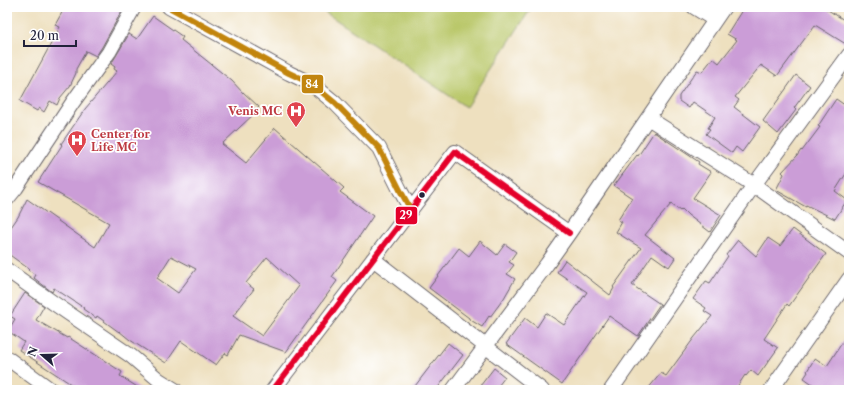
<svg xmlns="http://www.w3.org/2000/svg" width="856" height="397" viewBox="0 0 856 397" font-family="'Libre Caslon Text',serif">
	<style>
		.pitch { fill: #bac86a; stroke: #6e7552 }
		.building { fill: #cb9dd7; fill-rule: evenodd }
		.lines { fill: none; stroke-linecap: round; stroke-linejoin: round }
		.minor-casing { stroke: #696469; stroke-width: 16 }
		.minor { stroke: #fff; stroke-width: 14 }
		.bus-1-casing { stroke: #fff; stroke-width: 9 }
		.bus-2-casing { stroke: #fff; stroke-width: 9 }
		.bus-1 { stroke: #c2850f; stroke-width: 6 }
		.bus-2 { stroke: #e4002b; stroke-width: 6 }
		.bus-dot { fill: #22223b; stroke: #fff; stroke-width: 1.5 }
		.labels { text-anchor: middle; dominant-baseline: central; stroke-width: 3.5; stroke-linejoin: round; paint-order: stroke }
		.health-label { font-size: 11px; font-weight: bold; fill: #be3a42; stroke: #fff; text-anchor: end }
		.line-badge { stroke: #fff; stroke-width: 1.5 }
		.badge-label { font-size: 11px; text-anchor: middle; font-weight: bold; fill: #fff }
	</style>
	<rect width="100%" height="100%" fill="#fff"/>
	<filter id="ink" filterUnits="userSpaceOnUse"><feTurbulence type="fractalNoise" baseFrequency=".025" numOctaves="2"/><feDisplacementMap in="SourceGraphic" scale="8" xChannelSelector="R" yChannelSelector="G"/><feConvolveMatrix kernelMatrix="1 2 1 2 8 2 1 2 1" color-interpolation-filters="sRGB"/></filter>
	<filter id="wash" filterUnits="userSpaceOnUse"><feTurbulence type="fractalNoise" baseFrequency=".012" numOctaves="4" result="noise"/><feDisplacementMap in="SourceGraphic" scale="16" xChannelSelector="R" yChannelSelector="G"/><feGaussianBlur stdDeviation="0.9" result="paint"/><feColorMatrix in="noise" values="0 0 0 0 0 0 0 0 0 0 0 0 0 0 0 0 0 1.4 0 .05"/><feComposite in="paint" operator="in"/></filter>
	<g filter="url(#wash)">
		<rect width="100%" height="100%" fill="#eee0bf"/>
		<path class="pitch" d="M317,7H532L466,107Z"/>
		<g id="blocks">
			<path class="building" d="M65,7H124L102,47L96,56L86,51L76,69V73L70,86L60,98L57,105L50,101L44,112L39,108L37,111L20,101L60,27L55,25Z
				M744,7H823L849,23V46L815,25L777,76L761,65L735,97L739,100L734,107L760,127L742,152L736,147L732,153L706,134L710,129L708,128L715,117L693,102L689,108L679,101V96L697,70L702,72L713,58L719,63L737,40L727,34Z
				M153,16L183,37L181,40L232,81L243,93V92L259,107L255,111L256,112L222,144L246,163L275,128L344,188L340,192L373,216L332,277L337,281L286,352L239,335L228,355L225,353L216,365L181,341L166,363L130,340L119,331V332L97,316L96,318L83,309L84,308L54,288L52,292L34,278L36,275L28,270L29,269L7,253V233L18,217L27,199L95,247L109,223L38,182L62,145L61,144L85,109L117,71L114,69L115,67L111,64L116,56L129,34L137,39ZM171,256L196,269L178,293L157,278ZM267,257L299,286L262,336L233,316L254,289L246,283Z
				M796,75L810,86L794,108L796,110L778,134L763,121Z
				M836,99L849,108V169L835,191L847,200L835,219L806,205V207L776,190L784,174L782,172L797,156L801,150L802,151L820,127L818,126Z
				M654,132L699,162L698,164L711,172L693,198L721,215L710,232L688,215L682,209L680,211L671,204L645,235L675,258L669,267L652,255L632,285L660,304L638,336L609,316L562,384L506,344L525,318L537,327L546,313L564,325L587,292L557,272L565,260L610,295L614,288L613,287L641,248L616,232L622,222L618,220L632,198L614,186L637,155L638,156Z
				M793,229L826,254L789,306L787,304L764,339L778,348L758,376L751,370L746,376L745,375L735,390H647L661,373L666,376L694,338L712,316L704,311L706,308L693,299L706,281L710,283L728,256L726,255L738,240L756,256L768,238L780,246Z
				M480,241L497,255L505,244L516,252L509,262L514,265L507,274L515,279L504,298L490,317L489,316L482,327L469,319V318L429,288L459,248L469,256Z
				M25,293L44,306L36,320L67,338L68,337L122,372L120,376L142,390H80L19,350L24,342L8,331L15,319L10,316Z
				M849,332V390H821L804,378L808,372L807,371L815,358L827,366Z
				M448,343L463,355L436,390H412Z
				M494,368L505,377L495,390H477Z"/>
		</g>
	</g>
	<g filter="url(#ink)">
		<use href="#blocks" fill-opacity="0" stroke="#696469" stroke-width="1"/>
		<g class="lines">
			<defs>
				<path id="minor" d="M169,7L289,73L312,84L335,103L379,148L400,190L411,210
					M694,7L715,20
					M648,118L754,185L849,253
					M7,199L16,188L73,102L109,52L134,7
					M373,259L542,390
					M7,270L55,304L131,356L159,380L175,390
					M7,358L51,390
					M273,390L455,152L569,233
					M453,390L547,264L569,233L724,7
					M611,390L754,185L849,55
					M771,390L849,279"/>
			</defs>
			<use href="#minor" class="minor-casing"/>
			<use href="#minor" class="minor"/>
			<defs>
				<path id="bus-1" d="M169,7L289,73L312,84L335,103L379,148L400,190L411,210"/>
				<path id="bus-2" d="M273,390L455,152L569,233"/>
			</defs>
			<use href="#bus-1" class="bus-1-casing"/>
			<use href="#bus-2" class="bus-2-casing"/>
			<use href="#bus-1" class="bus-1"/>
			<use href="#bus-2" class="bus-2"/>
		</g>
	</g>
	<defs>
		<symbol id="hospital-pin" viewBox="-11 -11 22 30"><path d="M0 17L-7.5 6A9.5 9.5 0 1 1 7.5 6Z" fill="#e0444e" stroke="#fff"/><path d="M-5-5h3v3.5h4V-5h3V5h-3V1.5h-4V5h-3Z" fill="#fff"/></symbol>
	</defs>
	<g fill-rule="evenodd">
		<use href="#hospital-pin" x="285" y="100" width="22" height="30"/>
		<use href="#hospital-pin" x="66" y="129" width="22" height="30"/>
	</g>
	<circle class="bus-dot" cx="422" cy="195" r="3.5"/>
	<g class="labels">
		<g class="health-label">
			<text x="282" y="111">Venis MC</text>
			<text x="91" y="134" text-anchor="start">Center for<tspan x="91" dy="13">Life MC</tspan></text>
		</g>
	</g>
	<g class="line-badge">
		<rect x="301" y="74" width="23" height="20" rx="4" fill="#c2850f"/>
		<rect x="395" y="206" width="23" height="19" rx="4" fill="#e4002b"/>
	</g>
	<g class="badge-label">
		<text x="312" y="88">84</text>
		<text x="406" y="219">29</text>
	</g>
	<rect width="856" height="397" fill="none" stroke="#fff" stroke-width="24"/>
	<g transform="translate(42 355) rotate(290)" stroke="#ffffff" stroke-width="3" paint-order="stroke">
	<path d="M0-3L7 15L0 10L-7 15Z" fill="#22223b"/>
	<text y="-6" font-size="11" font-weight="bold" text-anchor="middle" fill="#22223b">N</text>
	</g>
	<path d="M24 40v6h52v-6" fill="none" stroke="#22223b" stroke-width="2"/>
	<text x="30" y="40" font-size="12" fill="#22223b" stroke="#ffffff" stroke-width="3" paint-order="stroke">20 m</text>
</svg>
